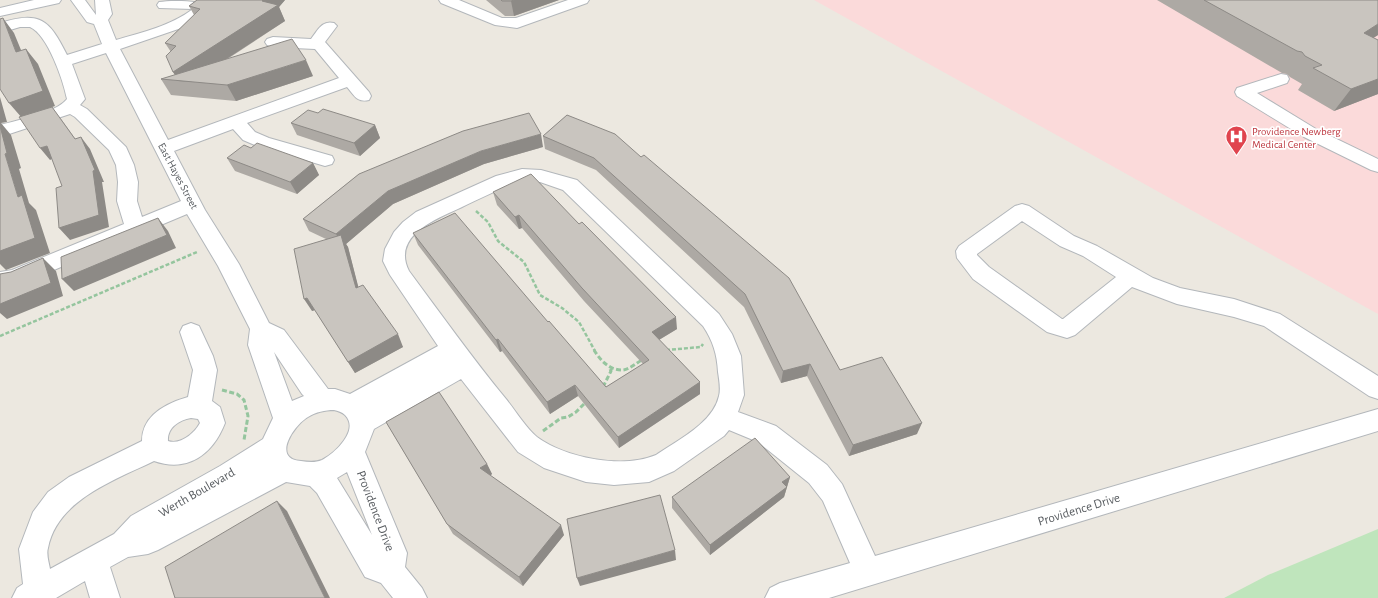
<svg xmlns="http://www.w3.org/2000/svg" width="1378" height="598" viewBox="0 0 1378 598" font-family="'Alegreya Sans',sans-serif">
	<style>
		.medical { fill: #fbdada }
		.green { fill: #bfe5bc }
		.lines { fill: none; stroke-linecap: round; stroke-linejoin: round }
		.minor-casing { stroke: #b3b7bb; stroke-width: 2 }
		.path-far1 { stroke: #95c59e; stroke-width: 2.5; stroke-dasharray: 4 2; stroke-linecap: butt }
		.path { stroke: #95c59e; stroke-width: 3; stroke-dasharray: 5 2.5; stroke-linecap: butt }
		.minor { fill: #fff; fill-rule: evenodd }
		.wall { fill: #ada9a4 }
		.shaded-wall { fill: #8d8a86 }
		.building { fill: #c9c5bf; stroke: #8d8a86 }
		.labels { text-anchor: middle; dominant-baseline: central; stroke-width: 3.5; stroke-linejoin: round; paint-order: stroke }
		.health-label { font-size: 11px; fill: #be3a42; stroke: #fff; text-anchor: start }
		.street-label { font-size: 11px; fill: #595d61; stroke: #fff }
		.near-street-label { font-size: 13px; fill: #595d61; stroke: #fff }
	</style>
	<rect width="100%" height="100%" fill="#ece8e0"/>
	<path class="medical" d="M814,0H1378V314Z"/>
	<path class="green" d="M1378,529V598H1224L1268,575Z"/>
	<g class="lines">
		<defs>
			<path id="minor" d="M34,0H61L59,3L0,16V8Z
				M71,0H85L96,15L95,0H109L112,14L108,20L116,40C143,32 170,26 193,9L159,8L157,5L159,2C171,0 204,0 211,8L209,11L190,25L120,49L168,140L339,78L315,49L273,47L267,45L265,42L267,39L273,37L311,39C318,30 322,20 334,23L337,26L325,42L369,92L371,96L369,100C357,103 354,95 347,87L247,123L255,132L269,138L332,156L334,160L332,164L325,166L257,146L243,140L233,129L174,151L205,210L239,264L269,323L284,330L328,389H335L350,394L438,346L390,275L383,261L385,249L394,232L403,222L416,212L496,176L522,169L541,170L577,180L719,314L732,334L741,356L744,395L738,412L776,426L827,465L842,484L875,556L1378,409V431L829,598H765L770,588L780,583L850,563L823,501L809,483L758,442L729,430L724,436L674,471L649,482L614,485L586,482L544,468L518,452L461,379L374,429L365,452L407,553L405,567L422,588L427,598H393L381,583L365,577L317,493L310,486L286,482L158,550L148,554L128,557L110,567L120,598H90L85,581L56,598H12L17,588L23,584L19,549L33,512L48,492L69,477L142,441C142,415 167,403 188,397L193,370L180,332L183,326L191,323L199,326L213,356L217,370L212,401L220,407L225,423C213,454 188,473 154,461C115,480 57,500 48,548C46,554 49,563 50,569L114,534L131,516L220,466L263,439L273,418L248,345L250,329L218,266L187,214L23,283L0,288V272L12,270L124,224L117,201L118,182L116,165L109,150L75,117L70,114L0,137V125C18,120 56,113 67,99C63,80 48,35 30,27H20L0,33V23C40,11 49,19 67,55L102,44L94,24L87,22ZM106,53L181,201L142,217L137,201L138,182L134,165L126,147L87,109L80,105L85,99L72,64ZM522,181L540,182L563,190L703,326C713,341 717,354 718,372C719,379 721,389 719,396C713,423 678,440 656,455C622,469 566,458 537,437C526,428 515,410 506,399C472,358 441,314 409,271C391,235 437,219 462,207C478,199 494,192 509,185ZM274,352L302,394L304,396L292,401ZM334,410C338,411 342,412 345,415C360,430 335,453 322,460C315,463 308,462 301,461C271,459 294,425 308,417C316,412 325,410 334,410ZM191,418L198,419L200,423C194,434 180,445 168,441C167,428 179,420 191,418ZM347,472L372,535L337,478Z
				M439,0H459L502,18H516L568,0H589L587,3L517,28L495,25L441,3Z
				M1281,74L1287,75L1289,79L1287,83L1257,93L1316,129L1378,159V172L1371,170L1304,137L1237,96L1235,92L1237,88Z
				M1022,204L1029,206L1074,236L1097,246L1153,278L1180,288L1234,299L1280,314L1378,376V399L1369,396L1264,326L1234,317L1177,304L1132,287L1075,335L1067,338L1047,332L973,279L957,258L956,251L959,246L1015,206ZM1022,221L1060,246L1083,256L1116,277L1063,319H1062L989,267L977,255V254Z"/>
		</defs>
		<use href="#minor" class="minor-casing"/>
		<path class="path-far1" d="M476,211L488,222L498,241L524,262L540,295L562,308L579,322L595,351
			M0,336L197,252
			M666,350L701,347L703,344"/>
		<path class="path" d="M594,350C600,360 609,370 622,370C629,370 636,363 642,360
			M603,387L611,371L609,367
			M222,390L237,394L244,400L248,416L244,440
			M543,431L561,418L568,417L576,412L586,402"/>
		<use href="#minor" class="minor"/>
	</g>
	<path class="wall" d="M197,0H285L279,7L285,21L226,60L313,76L236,101L171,95L161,79L175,75L173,72L171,52L165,43L194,15L189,6Z
		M486,0H559L514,16H505Z
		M1157,0H1378V35L1373,38L1378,40V94L1334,111L1298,90L1302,84L1290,77L1287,74L1282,73Z
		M318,113L375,125L380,138L360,156L297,135L291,123Z
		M567,115L840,370L917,434L849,456L807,376L781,383L744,307L596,170L545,149L543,136Z
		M543,147L484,164L393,204L346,244L348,247L358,287L403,347L355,373L315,310L312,311L326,239L309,231L303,219L359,174Z
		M251,148L313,163L319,175L297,194L235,171L227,158Z
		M493,192L677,329L659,340L700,382V394L619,448L578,396L550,414L502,351L500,352L418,245L413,233L548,322L606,387L643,364L584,301L522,228L519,229L497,205Z
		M386,422L487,464L492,474L490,476L564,535L523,586L453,534Z
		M790,477L784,497L710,555L672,508V497Z"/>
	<path class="shaded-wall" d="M263,0H285L279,7L285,21L191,82L179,81L173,72Z
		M514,0H559L514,16L511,1Z
		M3,18L14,33L28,67L16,52Z
		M1378,24V35L1348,54L1364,33Z
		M26,49L38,64L55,106L22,118L9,103Z
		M306,60L313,76L236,101L227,85Z
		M1378,79V94L1334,111L1351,89Z
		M0,97L7,122L1,123L11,135L21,168L19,169L29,203L36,210L50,253L6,270L0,264V251L18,197L5,154L0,126Z
		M52,107L61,119L84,151L75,139Z
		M375,125L380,138L360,156L354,143Z
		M541,134L543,147L484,164L393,204L346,244L348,247L362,301L356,288L343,247L336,234L388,191L481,151Z
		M81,137L90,149L104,182H102L109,227L70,240L59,228Z
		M47,146L56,157L50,160L40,148Z
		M313,163L319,175L297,194L290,182Z
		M519,215L522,228L519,229L515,217Z
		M158,218L168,231L176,248L74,291L62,279Z
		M43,258L56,271L63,296L7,319L0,313V304Z
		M307,298L315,310L312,311L304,299Z
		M676,317L677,329L652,344V332Z
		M398,334L403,347L355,373L348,362Z
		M498,339L502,351L500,352L496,340Z
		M810,364L807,376L781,383L783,371Z
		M700,382V394L619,448L618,437Z
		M575,385L578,396L550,414L547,402Z
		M922,423L917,434L849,456L853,445Z
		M487,464L492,474L485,479L480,468Z
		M790,477L784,497L710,555V545L782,482Z
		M277,501L287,511L330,598H325Z
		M561,525L564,535L523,586L519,577Z
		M675,550L676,560L580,586L577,578Z"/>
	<path class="building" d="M197,0H263L262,1L278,5L173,72L166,56L176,46L165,43L200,9L189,6Z
		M501,0H514L511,1H502Z
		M1204,0H1378V24L1364,33L1378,40V79L1351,89L1313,68L1322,65L1305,56L1302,52L1297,51Z
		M3,18L16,52L26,49L43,91L9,103L0,89V19Z
		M292,39L306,60L227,85L161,79Z
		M52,107L75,139L81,137L95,170L93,171L99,215L59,228L56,188L62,186L47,146L40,148L19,117Z
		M323,109L375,125L354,143L291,123L308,110L318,113Z
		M529,113L541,134L481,151L388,191L336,234L303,219L359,174L463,131Z
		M567,115L615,134L641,157L644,155L789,278L840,370L882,357L922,423L853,445L810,364L783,371L745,294L594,158L543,136Z
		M0,126L7,153L5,154L18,197L22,195L35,238L0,251Z
		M257,143L313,163L290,182L227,158L244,145L251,148Z
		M531,174L579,224L582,222L676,317L652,332L700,382L618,437L575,385L547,402L498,339L496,340L413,233L455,213L548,322L549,321L606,387L649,360L582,288L519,215L515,217L493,192Z
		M158,218L167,235L62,279L61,257Z
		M341,235L356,288L363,285L398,334L348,362L307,298L304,299L294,249Z
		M43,258L51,283L0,304V274L11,272Z
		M439,392L487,464L480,468L561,525L519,577L447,524L386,422Z
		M755,438L790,477L782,482L787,487L710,545L672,497Z
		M660,495L675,550L577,578L567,519Z
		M277,501L325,598H175L165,567Z"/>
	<defs>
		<symbol id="hospital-pin" viewBox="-11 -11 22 30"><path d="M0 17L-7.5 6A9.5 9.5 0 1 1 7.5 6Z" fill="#e0444e" stroke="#fff"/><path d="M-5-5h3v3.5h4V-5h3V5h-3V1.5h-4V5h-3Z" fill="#fff"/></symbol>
	</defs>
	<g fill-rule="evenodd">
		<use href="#hospital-pin" x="1224" y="124" width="25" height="34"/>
	</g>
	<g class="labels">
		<g class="health-label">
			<text x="1252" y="131">Providence Newberg<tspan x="1252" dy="13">Medical Center</tspan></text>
		</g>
		<g class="street-label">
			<text transform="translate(178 176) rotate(62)">East Hayes Street</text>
		</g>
		<g class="near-street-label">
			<text transform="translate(197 493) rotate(-30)">Werth Boulevard</text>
			<text transform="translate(1079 510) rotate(-17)">Providence Drive</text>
			<text transform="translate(375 511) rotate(69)">Providence Drive</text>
		</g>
	</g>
</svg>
